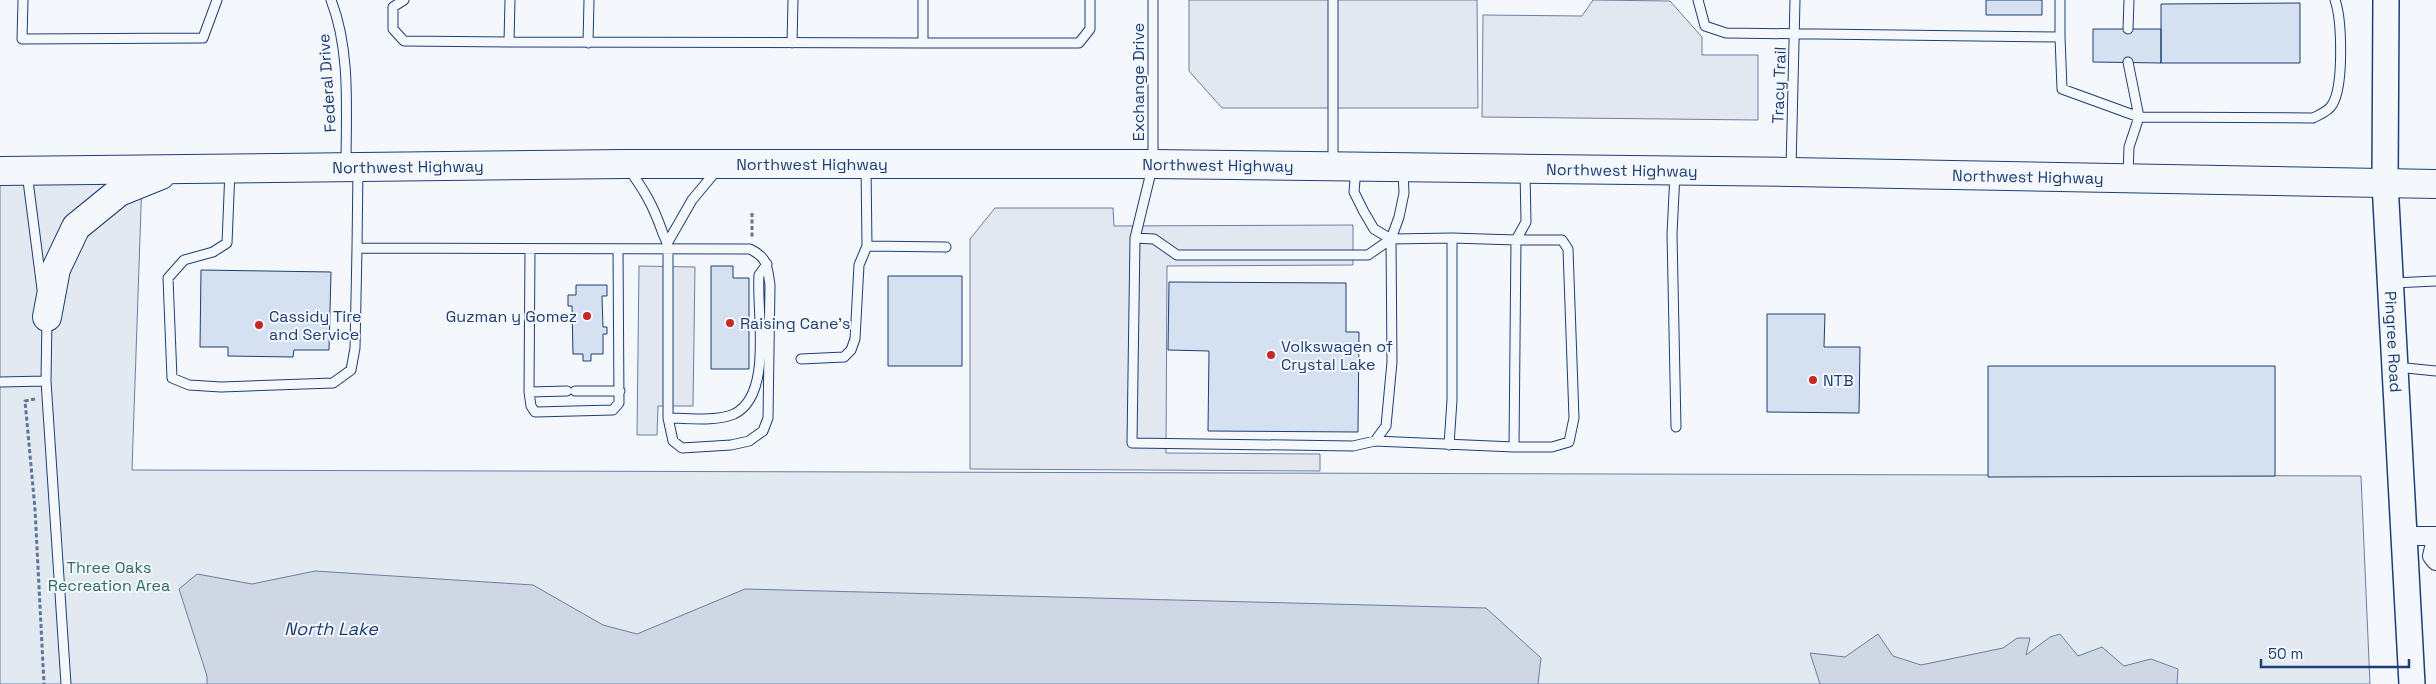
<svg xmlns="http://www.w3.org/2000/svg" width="2436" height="684" viewBox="0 0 2436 684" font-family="'Space Grotesk',sans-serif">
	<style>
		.green { fill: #e3e9f0; stroke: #687fa3 }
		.parking { fill: #e3e8f0; stroke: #687fa3 }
		.water { fill: #cfd7e4; stroke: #687fa3 }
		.building { fill: #d5e0f0; stroke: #1d3f73 }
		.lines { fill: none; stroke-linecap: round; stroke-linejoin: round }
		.lane-casing { stroke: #1d3f73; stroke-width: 11 }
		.street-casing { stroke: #1d3f73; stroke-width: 20 }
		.secondary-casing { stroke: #1d3f73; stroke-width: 28 }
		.primary-casing { stroke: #1d3f73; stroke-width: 30 }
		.path { stroke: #5e769c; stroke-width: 3; stroke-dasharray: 4 2.5; stroke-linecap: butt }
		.lane { stroke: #f4f7fb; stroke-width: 9 }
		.street { stroke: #f4f7fb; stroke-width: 18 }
		.secondary { stroke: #f4f7fb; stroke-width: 25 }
		.primary { stroke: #f4f7fb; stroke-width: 28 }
		.poi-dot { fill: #c62828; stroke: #f4f7fb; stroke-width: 2 }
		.labels { text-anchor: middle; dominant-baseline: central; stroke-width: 4; stroke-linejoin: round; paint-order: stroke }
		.street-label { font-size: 16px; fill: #1d3f73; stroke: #f4f7fb }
		.poi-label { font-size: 16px; fill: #1d3f73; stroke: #f4f7fb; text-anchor: start }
		.park-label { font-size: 16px; fill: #2c6c60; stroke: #f4f7fb }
		.water-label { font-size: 18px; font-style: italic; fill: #1d3f73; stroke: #f4f7fb }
	</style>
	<rect width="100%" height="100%" fill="#f4f7fb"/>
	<path class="green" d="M142,179L132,470L2361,476L2370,684H0V184Z"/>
	<path class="parking" d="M1189,0H1477L1478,108H1222L1189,71Z
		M1593,0L1670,1L1702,37V55H1758V120L1482,117L1483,15L1582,16Z
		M995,208H1113L1114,226L1353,225V265L1167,266L1166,453L1320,454V471L970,469V239Z
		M639,266L695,267L693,406H658L657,435H637Z"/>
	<path class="water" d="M315,571L533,585L603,625L637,634L745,589L1486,608L1541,658L1538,684H207V676L179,589L197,574L252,584Z
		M1878,634L1893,656L1921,665L2003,648L2017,638H2030L2026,655L2050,637L2060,634L2078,656L2102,647L2124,666L2151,659L2178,669L2177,684H1820L1810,653L1845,657Z"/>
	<path class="building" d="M1986,0H2042V15H1986Z
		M2300,3V63H2161V4Z
		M2093,29H2161V63L2093,62Z
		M711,266H733V278H749V369H711Z
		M201,270L331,272L329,350H294L293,357L228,356V347H200Z
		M888,276H962V366H888Z
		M1169,282L1346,283V332H1359L1358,432L1208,431L1209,351L1168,350Z
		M576,285H607V296H602L603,327H607V334H603V354H591V361H583V354H573L572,306H568V295H576Z
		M1767,314H1825L1824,347H1860L1859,413L1767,412Z
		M1988,366H2275V476L1988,477Z"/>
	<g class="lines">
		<defs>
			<path id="lane" d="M23,0L22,39L203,38L217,0
				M331,0C351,51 346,111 346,166
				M404,0L393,7V29L404,41L509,42
				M510,0L509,42L923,43
				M923,0V43H1079L1090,29V0
				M1153,0V164L1135,238L1132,443L1353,446L1375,441L1386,426L1392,362L1391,239L1399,217L1404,193L1403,171
				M1333,0V164
				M1698,0L1705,26L1726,33L2060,37L2062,89L2139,117L2313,118C2319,115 2329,111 2332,105C2344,87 2342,20 2335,0
				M2060,0V37
				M2128,29L2129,0
				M588,43L589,0
				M792,43L793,0
				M1356,168L1354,192L1364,212L1374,229L1391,239L1452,238L1516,240L1514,447
				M358,169L357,248C488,249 619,249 750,249C768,258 767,266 770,285L768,418L763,431L749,441L731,445L682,448L673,441L668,418V249C668,241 664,238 662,231C653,205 644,190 628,168
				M1791,169L1795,0
				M230,170L227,243L213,252L184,260L168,278L172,378L189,385L221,387L333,383L351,370L355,348L357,248
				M27,173L42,289
				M1675,173L1672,234L1676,427
				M2128,175L2129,147L2139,117L2128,62
				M1135,238L1154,239L1177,255H1368L1391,239
				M668,242L692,200L717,170
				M867,246L946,247
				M530,249L529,392L531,406L535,412L613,410L619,403L618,249
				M2393,283L2436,281
				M47,319L46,381L66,684
				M801,359L844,357L851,350L855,339L859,265L867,246L866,167
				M2396,367L2436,371
				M0,382L46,381
				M575,391H620
				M529,392L567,391
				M668,418C688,418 715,422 734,414C774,395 756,310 759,275L767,264
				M1375,441L1514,447H1552L1569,442L1574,418L1568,249L1562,240H1516L1526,222L1525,171
				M1449,445L1452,400V238"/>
			<path id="street" d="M2403,536H2436
				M2436,539L2432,556L2436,561"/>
			<g id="secondary">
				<path id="s1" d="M2386,0L2385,183L2412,684"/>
			</g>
			<g id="primary">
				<path id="s2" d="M0,171L625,164H1153L1791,172L2436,184"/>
				<path d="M47,317L56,269L76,227L119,192L161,175"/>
			</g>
		</defs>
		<use href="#lane" class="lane-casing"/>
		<use href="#street" class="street-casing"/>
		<use href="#secondary" class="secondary-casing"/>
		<use href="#primary" class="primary-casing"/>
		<path class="path" d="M752,213V237
			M35,399L25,401L35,509L44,684"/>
		<use href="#lane" class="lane"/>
		<use href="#street" class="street"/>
		<use href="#secondary" class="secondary"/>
		<use href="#primary" class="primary"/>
	</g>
	<g class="poi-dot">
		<circle cx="587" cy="316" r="5"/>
		<circle cx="730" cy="323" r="5"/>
		<circle cx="259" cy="325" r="5"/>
		<circle cx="1271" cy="355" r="5"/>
		<circle cx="1813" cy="380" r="5"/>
	</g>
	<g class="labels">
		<g class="street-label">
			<text transform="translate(1138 82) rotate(-90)">Exchange Drive</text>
			<text transform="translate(327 83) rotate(-94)">Federal Drive</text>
			<text transform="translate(1779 85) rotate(-88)">Tracy Trail</text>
			<text stroke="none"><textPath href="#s2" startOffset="812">Northwest Highway</textPath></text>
			<text stroke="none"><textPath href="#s2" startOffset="1218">Northwest Highway</textPath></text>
			<text stroke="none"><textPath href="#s2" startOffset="408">Northwest Highway</textPath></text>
			<text stroke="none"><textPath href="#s2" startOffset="1622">Northwest Highway</textPath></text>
			<text stroke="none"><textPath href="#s2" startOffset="2028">Northwest Highway</textPath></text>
			<text stroke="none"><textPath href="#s1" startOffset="342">Pingree Road</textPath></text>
		</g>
		<g class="poi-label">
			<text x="269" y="316">Cassidy Tire<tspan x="269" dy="18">and Service</tspan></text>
			<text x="577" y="316" text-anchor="end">Guzman y Gomez</text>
			<text x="740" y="323">Raising Cane's</text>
			<text x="1281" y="346">Volkswagen of<tspan x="1281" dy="18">Crystal Lake</tspan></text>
			<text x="1823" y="380">NTB</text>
		</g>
		<g class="park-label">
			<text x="109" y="567">Three Oaks<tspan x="109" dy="18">Recreation Area</tspan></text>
		</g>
		<g class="water-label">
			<text x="331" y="628">North Lake</text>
		</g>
	</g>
	<path d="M2261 659v8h148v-8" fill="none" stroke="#1d3f73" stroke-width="2.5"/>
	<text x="2268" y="659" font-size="15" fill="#1d3f73" stroke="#f4f7fb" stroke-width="4" paint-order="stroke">50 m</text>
</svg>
